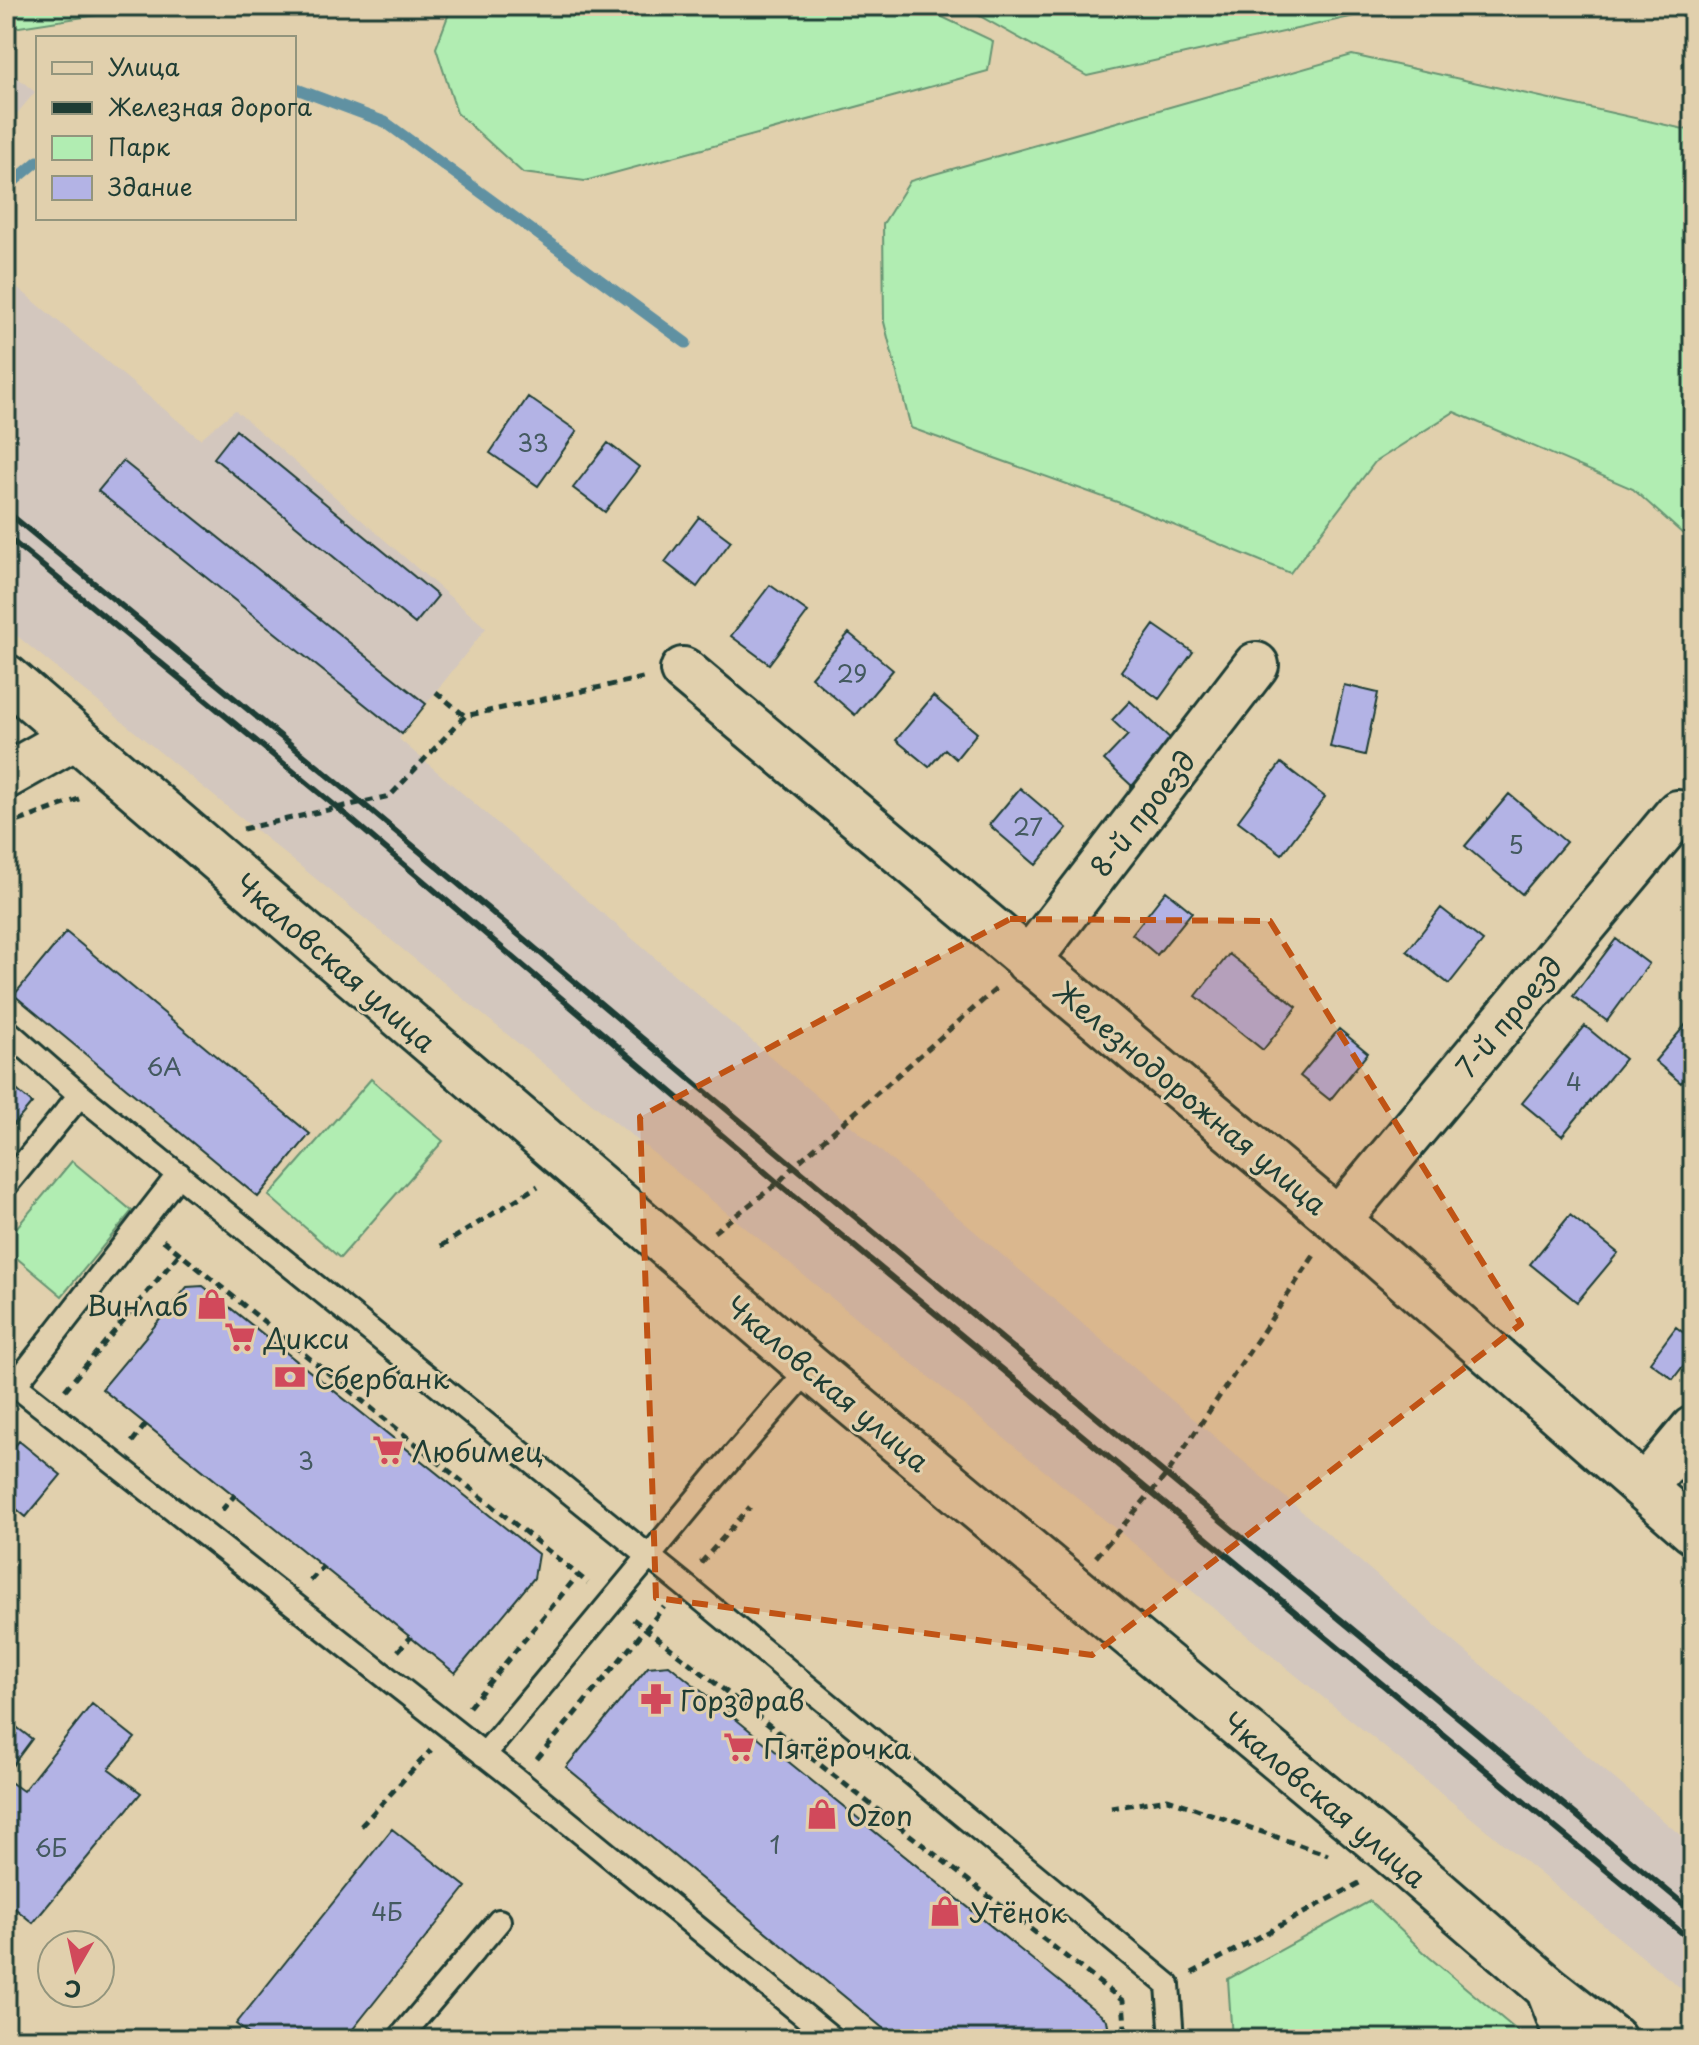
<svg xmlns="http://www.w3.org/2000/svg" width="1699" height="2045" viewBox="0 0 1699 2045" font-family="'Playpen Sans',sans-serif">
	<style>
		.built { fill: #d3c7be }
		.green { fill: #b1edb2; stroke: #689573; stroke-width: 2 }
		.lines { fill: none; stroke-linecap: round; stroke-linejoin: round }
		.stream { stroke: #6091a2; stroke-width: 11 }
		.building { fill: #b3b3e5; stroke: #1f3d34; stroke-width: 2 }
		.lane-casing { stroke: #1f3d34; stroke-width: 28 }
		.street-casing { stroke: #1f3d34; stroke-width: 50 }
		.secondary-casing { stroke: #1f3d34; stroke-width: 50 }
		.path { stroke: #1f3d34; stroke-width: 5; stroke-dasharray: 8 6; stroke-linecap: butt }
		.lane { stroke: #e1d0ad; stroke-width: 22 }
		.street { stroke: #e1d0ad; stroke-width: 44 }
		.secondary { stroke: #e1d0ad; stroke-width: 44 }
		.rail { stroke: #1f3d34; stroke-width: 6 }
		.marked { fill: #c05314; fill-opacity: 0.2; stroke: #c05314; stroke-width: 6; stroke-dasharray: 16 10; stroke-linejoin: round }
		.labels { text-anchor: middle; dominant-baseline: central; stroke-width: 6; stroke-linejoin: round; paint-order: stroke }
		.number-label { font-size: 24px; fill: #445a60 }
		.street-label { font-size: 28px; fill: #1f3d34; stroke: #e1d0ad }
		.poi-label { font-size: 28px; fill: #1f3d34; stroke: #e1d0ad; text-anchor: start }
	</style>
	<rect width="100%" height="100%" fill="#e1d0ad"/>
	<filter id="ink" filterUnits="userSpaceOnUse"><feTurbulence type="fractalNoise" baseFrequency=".0125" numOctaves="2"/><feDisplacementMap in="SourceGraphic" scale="16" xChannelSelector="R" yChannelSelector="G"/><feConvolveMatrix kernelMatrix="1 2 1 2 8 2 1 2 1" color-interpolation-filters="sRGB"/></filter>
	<g filter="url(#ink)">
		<path class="built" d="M6,68L35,92L6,127Z
			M6,278L200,439L235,410L486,628L399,739L1693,1846V1998L6,627Z"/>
		<path class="green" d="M6,6H155L13,28L6,22Z
			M465,6H919L993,41L988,71L585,181L523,173L457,113L436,48L451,8Z
			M962,6H1399L1087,76Z
			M1352,55L1693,131V543L1633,489L1454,412L1375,462L1290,573L1120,503L911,428L884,322L883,224L910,181Z
			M371,1079L443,1141L340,1258L269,1196Z
			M72,1161L132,1211L62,1296L6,1249V1240Z
			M1370,1901L1429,1957L1527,2039H1232L1228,1979Z"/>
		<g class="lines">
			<path class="stream" d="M294,88L385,122L686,343
				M6,188L38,161"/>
		</g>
		<path class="building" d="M528,397L577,431L538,486L490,453Z
			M236,430L438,596L415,624L214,458Z
			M608,443L639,467L605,512L573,488Z
			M123,461L426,704L402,734L98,491Z
			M699,517L731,541L697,587L665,562Z
			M770,585L808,612L769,664L731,636Z
			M1154,625L1193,652L1159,699L1121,671Z
			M849,633L893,670L855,715L811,677Z
			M1344,685L1378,693L1365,755L1330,747Z
			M933,696L977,733L956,759L945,749L929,767L896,740Z
			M1130,701L1173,741L1132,786L1104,760L1128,735L1112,720Z
			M1281,763L1325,797L1282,854L1238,821Z
			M1020,788L1067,828L1036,865L989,825Z
			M1509,794L1566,842L1522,894L1465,846Z
			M1166,891L1192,912L1157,955L1132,934Z
			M1441,908L1483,941L1449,984L1407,951Z
			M66,932L310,1134L258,1197L14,995Z
			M1616,939L1649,964L1607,1021L1573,996Z
			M1229,954L1297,1007L1263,1050L1196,996Z
			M1692,1017L1693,1069L1681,1083L1655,1061Z
			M1585,1026L1625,1059L1562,1136L1522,1103Z
			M1339,1029L1368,1053L1330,1100L1300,1076Z
			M6,1081L32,1103L6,1134Z
			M1570,1215L1618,1253L1577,1302L1530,1264Z
			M203,1286L538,1554L534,1578L455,1673L102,1389L187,1287Z
			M1676,1327L1693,1340V1353L1673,1379L1650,1362Z
			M19,1441L61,1475L26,1517L6,1500V1457Z
			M669,1665L1107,2020L1110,2039H896L566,1767L648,1667Z
			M92,1704L135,1738L109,1769L141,1793L33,1923L6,1901V1779L23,1791Z
			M6,1719L32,1739L6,1774Z
			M392,1829L466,1887L345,2039H255L236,2024Z"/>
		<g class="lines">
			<defs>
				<path id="lane" d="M6,1030L80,1095L683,1584L1168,1985L1172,2039
					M179,1174L15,1385L518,1781L833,2039
					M6,1185L80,1095
					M484,1755L714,1478L810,1368
					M399,2039L499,1921"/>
				<path id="street" d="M683,670L1338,1220L1693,1531
					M6,776L75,737
					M1028,961L1256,665
					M1338,1220L1678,813
					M1644,1488L1693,1429"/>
				<path id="secondary" d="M6,677L810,1368L1400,1860L1548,1988
					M1568,2039L1548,1988L1613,2039"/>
			</defs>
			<use href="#lane" class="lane-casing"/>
			<use href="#street" class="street-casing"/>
			<use href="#secondary" class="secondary-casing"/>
			<path class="path" d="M436,692L465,716
				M6,826L84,797
				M243,829L390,796L465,716L643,678
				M714,1232L778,1183L794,1166L997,988
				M163,1240L588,1583
				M441,1246L538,1186
				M65,1390L180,1253
				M132,1442L146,1424
				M222,1510L235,1495
				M1096,1557L1167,1474L1315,1254
				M701,1563L750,1507
				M310,1581L323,1567
				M633,1619L1123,2001L1126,2039
				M398,1651L411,1637
				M469,1707L578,1575
				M537,1759L664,1607
				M1111,1808L1168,1799L1328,1855
				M361,1826L431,1750
				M1192,1973L1363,1881"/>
			<use href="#lane" class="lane"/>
			<use href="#street" class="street"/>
			<use href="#secondary" class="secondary"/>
			<path class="rail" d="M6,511L362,803L794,1166L1693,1912
				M6,536L339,809L778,1183L1693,1942"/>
		</g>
	</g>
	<path class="marked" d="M1010,919L1270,921L1521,1324L1092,1655L656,1598L640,1117Z"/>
	<defs>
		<symbol id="shop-bare" viewBox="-9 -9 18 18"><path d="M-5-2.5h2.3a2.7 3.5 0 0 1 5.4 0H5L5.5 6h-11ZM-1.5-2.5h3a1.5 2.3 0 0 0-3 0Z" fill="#d1495b" stroke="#e1d0ad" stroke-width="2.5" paint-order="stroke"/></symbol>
		<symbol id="supermarket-bare" viewBox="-9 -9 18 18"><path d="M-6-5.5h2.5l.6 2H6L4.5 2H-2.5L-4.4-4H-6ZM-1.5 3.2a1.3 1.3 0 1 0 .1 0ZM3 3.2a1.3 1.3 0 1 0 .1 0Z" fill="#d1495b" stroke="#e1d0ad" stroke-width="2.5" paint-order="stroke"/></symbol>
		<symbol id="bank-bare" viewBox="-9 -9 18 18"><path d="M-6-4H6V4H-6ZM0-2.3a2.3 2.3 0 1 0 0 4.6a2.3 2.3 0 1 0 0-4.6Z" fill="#d1495b" stroke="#e1d0ad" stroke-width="2.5" paint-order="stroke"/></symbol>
		<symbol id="pharmacy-bare" viewBox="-9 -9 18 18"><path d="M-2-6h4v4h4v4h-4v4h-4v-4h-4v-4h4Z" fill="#d1495b" stroke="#e1d0ad" stroke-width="2.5" paint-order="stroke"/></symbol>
	</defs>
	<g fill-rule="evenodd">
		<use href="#shop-bare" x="190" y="1282" width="44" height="44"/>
		<use href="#supermarket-bare" x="218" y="1315" width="44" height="44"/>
		<use href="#bank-bare" x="268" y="1355" width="44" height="44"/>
		<use href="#supermarket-bare" x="366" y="1428" width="44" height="44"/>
		<use href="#pharmacy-bare" x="634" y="1677" width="44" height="44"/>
		<use href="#supermarket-bare" x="717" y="1725" width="44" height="44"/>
		<use href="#shop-bare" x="800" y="1792" width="44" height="44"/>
		<use href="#shop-bare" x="923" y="1889" width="44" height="44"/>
	</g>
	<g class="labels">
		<g class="number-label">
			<text x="533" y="442">33</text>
			<text x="852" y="673">29</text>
			<text x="1028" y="826">27</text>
			<text x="1516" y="844">5</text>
			<text x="164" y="1066">6А</text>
			<text x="1574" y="1081">4</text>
			<text x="306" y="1460">3</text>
			<text x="775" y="1844">1</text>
			<text x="51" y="1847">6Б</text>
			<text x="387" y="1911">4Б</text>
		</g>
		<g class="street-label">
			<text transform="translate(1142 813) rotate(-52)">8-й проезд</text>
			<text transform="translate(336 962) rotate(41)">Чкаловская улица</text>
			<text transform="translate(1508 1016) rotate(-50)">7-й проезд</text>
			<text transform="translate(1191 1097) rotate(40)">Железнодорожная улица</text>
			<text transform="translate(828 1383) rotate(40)">Чкаловская улица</text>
			<text transform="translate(1325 1799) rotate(40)">Чкаловская улица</text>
		</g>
		<g class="poi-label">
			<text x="188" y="1304" text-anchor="end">Винлаб</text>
			<text x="264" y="1337">Дикси</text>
			<text x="314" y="1377">Сбербанк</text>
			<text x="412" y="1450">Любимец</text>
			<text x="680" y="1699">Горздрав</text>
			<text x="763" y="1747">Пятёрочка</text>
			<text x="846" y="1814">Ozon</text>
			<text x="969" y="1911">Утёнок</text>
		</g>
	</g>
	<rect width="1699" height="2045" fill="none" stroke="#e1d0ad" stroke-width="32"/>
	<rect x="16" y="16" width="1667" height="2013" fill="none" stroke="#1f3d34" stroke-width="3" filter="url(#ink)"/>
	<rect x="36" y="36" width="260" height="184" fill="#e1d0ad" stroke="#93957d" stroke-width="2"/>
	<rect x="52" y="62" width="40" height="12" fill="#e1d0ad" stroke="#93957d" stroke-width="2"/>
	<text x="108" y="76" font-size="24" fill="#1f3d34">Улица</text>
	<rect x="52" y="102" width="40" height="12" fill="#1f3d34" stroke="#93957d" stroke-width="2"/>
	<text x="108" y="116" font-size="24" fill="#1f3d34">Железная дорога</text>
	<rect x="52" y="136" width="40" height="24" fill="#b1edb2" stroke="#93957d" stroke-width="2"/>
	<text x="108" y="156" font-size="24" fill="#1f3d34">Парк</text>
	<rect x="52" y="176" width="40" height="24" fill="#b3b3e5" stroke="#93957d" stroke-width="2"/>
	<text x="108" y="196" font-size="24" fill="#1f3d34">Здание</text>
	<g transform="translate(76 1969) rotate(189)"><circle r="38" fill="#e1d0ad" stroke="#93957d" stroke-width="2"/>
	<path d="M0-6L14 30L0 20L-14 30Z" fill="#d1495b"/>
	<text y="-12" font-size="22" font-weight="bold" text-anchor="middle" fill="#1f3d34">С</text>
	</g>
</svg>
